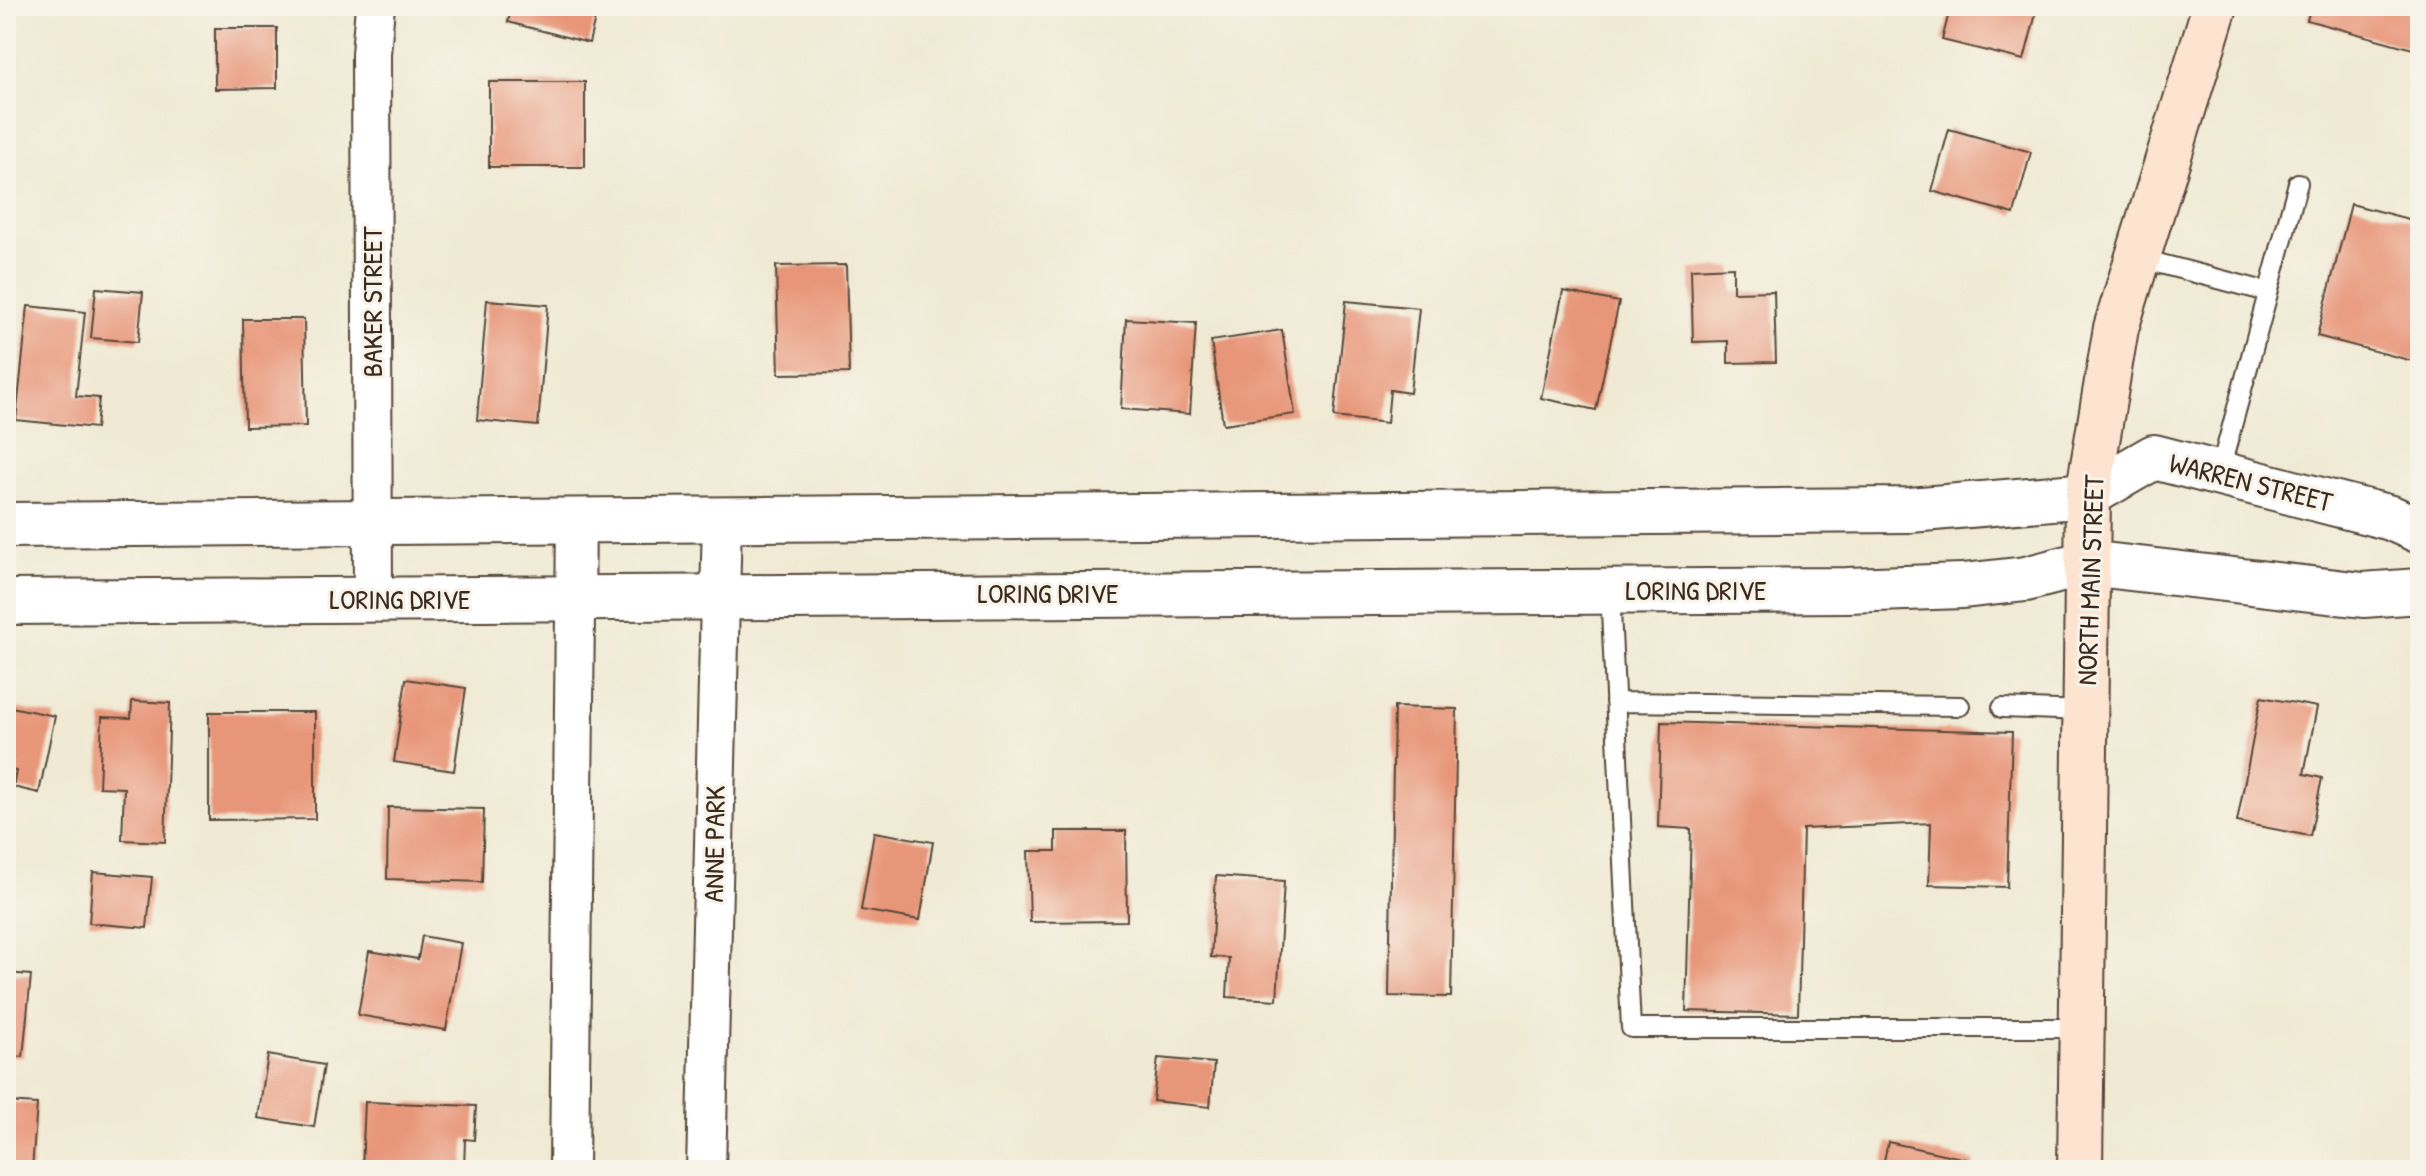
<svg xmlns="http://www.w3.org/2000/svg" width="2426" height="1176" viewBox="0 0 2426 1176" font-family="'Patrick Hand',sans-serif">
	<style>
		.building { fill: #e89679 }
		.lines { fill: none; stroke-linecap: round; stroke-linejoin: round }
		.service-casing { stroke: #564739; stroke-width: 22 }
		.minor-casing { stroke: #564739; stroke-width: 42 }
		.tertiary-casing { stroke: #564739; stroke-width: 48 }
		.secondary-casing { stroke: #564739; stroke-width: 48 }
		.service { stroke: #fff; stroke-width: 18 }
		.minor { stroke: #fff; stroke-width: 38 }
		.tertiary { stroke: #fff; stroke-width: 44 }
		.secondary { stroke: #fde4d0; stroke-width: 44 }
		.labels { text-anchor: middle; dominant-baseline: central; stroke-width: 6; stroke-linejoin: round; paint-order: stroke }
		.street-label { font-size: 28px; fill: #3b2a1e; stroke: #f7f3e8 }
	</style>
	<rect width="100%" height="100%" fill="#f7f3e8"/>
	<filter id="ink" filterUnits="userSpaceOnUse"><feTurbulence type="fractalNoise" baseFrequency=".0125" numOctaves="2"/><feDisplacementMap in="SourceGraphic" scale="16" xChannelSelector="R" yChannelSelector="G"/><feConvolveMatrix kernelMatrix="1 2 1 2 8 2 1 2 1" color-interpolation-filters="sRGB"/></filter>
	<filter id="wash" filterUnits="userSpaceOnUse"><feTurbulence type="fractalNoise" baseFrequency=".006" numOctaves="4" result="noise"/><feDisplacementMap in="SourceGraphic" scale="32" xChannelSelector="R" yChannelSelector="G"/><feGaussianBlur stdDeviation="1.8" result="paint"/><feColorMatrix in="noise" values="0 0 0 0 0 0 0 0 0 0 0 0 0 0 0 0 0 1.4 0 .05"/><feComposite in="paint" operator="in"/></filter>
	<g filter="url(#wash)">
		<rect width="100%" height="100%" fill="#f0ead4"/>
		<g id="blocks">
			<path class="building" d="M512,6H598L589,43L508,22Z
				M1940,6H2038L2024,60L1942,40L1950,9Z
				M2311,6H2420V51L2307,20Z
				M215,28H277V88L215,89Z
				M489,82H585V167H489Z
				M1949,129L2031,152L2014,214L1932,191Z
				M2351,204L2420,222V363L2317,336Z
				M846,265L849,373L779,374L776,266Z
				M1733,267V292L1774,291L1776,362L1728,363V341L1693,342L1691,269Z
				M96,288L143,292L138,342L91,338Z
				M1563,291L1619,302L1596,410L1541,398Z
				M487,300L548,305L538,426L477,420Z
				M1346,301L1419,308L1410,393L1390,390L1387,423L1334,417Z
				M28,306L85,312L76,396L99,398L96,428L16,420Z
				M243,319H304L306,426L245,427Z
				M1126,319L1196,323L1190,414L1121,409Z
				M1282,330L1295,414L1223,424L1211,341Z
				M406,679L466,688L454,771L394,762Z
				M2261,697L2317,707L2304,774L2322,778L2310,836L2237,822Z
				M132,701L170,703L165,842L122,840L124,788L99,787L102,717L131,718Z
				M6,706L55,716L39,793L13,787L16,771L6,769Z
				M1394,707L1457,709L1451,997L1389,996Z
				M209,712H315V819L209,820Z
				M1661,722L2012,732L2007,887L1929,885L1931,823L1803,829L1798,1014L1686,1011L1691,829L1658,827Z
				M388,807L484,809L482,882L387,879Z
				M1056,831H1126L1127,921L1030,922L1028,851H1056Z
				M874,832L933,842L920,920L861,910Z
				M93,872L152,877L147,928L89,923Z
				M1216,876L1284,881L1277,1000L1227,997L1229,958L1211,957Z
				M422,936L461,943L446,1030L358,1015L369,951L418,959Z
				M6,973L31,975L23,1057L6,1055Z
				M268,1055L324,1065L314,1127L258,1118Z
				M1158,1058L1214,1063L1210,1107L1153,1101Z
				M6,1102L37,1104L32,1170H6Z
				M365,1102L476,1106L474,1140L465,1139L464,1170L362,1168Z
				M1888,1142L1975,1161L1973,1170H1882Z"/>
		</g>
	</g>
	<g filter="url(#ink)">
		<use href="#blocks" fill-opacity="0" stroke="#564739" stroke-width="2"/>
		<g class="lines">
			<defs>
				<path id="service" d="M2138,258L2268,292
					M2219,474L2298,183
					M1610,590L1631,1028H2082
					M1615,702L1960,706
					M2002,708L2086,711"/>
				<path id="minor" d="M373,599L371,54L375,6
					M569,1170L576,520
					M706,1170L722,519"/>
				<path id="tertiary" d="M6,525L1910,510L2088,495L2154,457L2391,518L2420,531
					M6,602L1847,590L1963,586L2026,579L2087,563L2363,595L2420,591"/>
				<path id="secondary" d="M2080,1170L2088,495L2116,328L2215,6"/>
			</defs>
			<use href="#service" class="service-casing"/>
			<use href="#minor" class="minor-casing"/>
			<use href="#tertiary" class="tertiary-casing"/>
			<use href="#secondary" class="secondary-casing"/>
			<use href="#service" class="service"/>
			<use href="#minor" class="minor"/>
			<use href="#tertiary" class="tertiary"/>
			<use href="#secondary" class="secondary"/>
		</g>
	</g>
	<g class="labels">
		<g class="street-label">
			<text transform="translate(372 302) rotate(-90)">BAKER STREET</text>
			<text transform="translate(2251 482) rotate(14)">WARREN STREET</text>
			<text transform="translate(2090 580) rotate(-88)">NORTH MAIN STREET</text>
			<text x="1696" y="590">LORING DRIVE</text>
			<text x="1048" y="593">LORING DRIVE</text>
			<text x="400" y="599">LORING DRIVE</text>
			<text transform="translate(714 844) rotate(-89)">ANNE PARK</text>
		</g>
	</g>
	<rect width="2426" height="1176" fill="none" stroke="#f7f3e8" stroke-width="32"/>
</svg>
